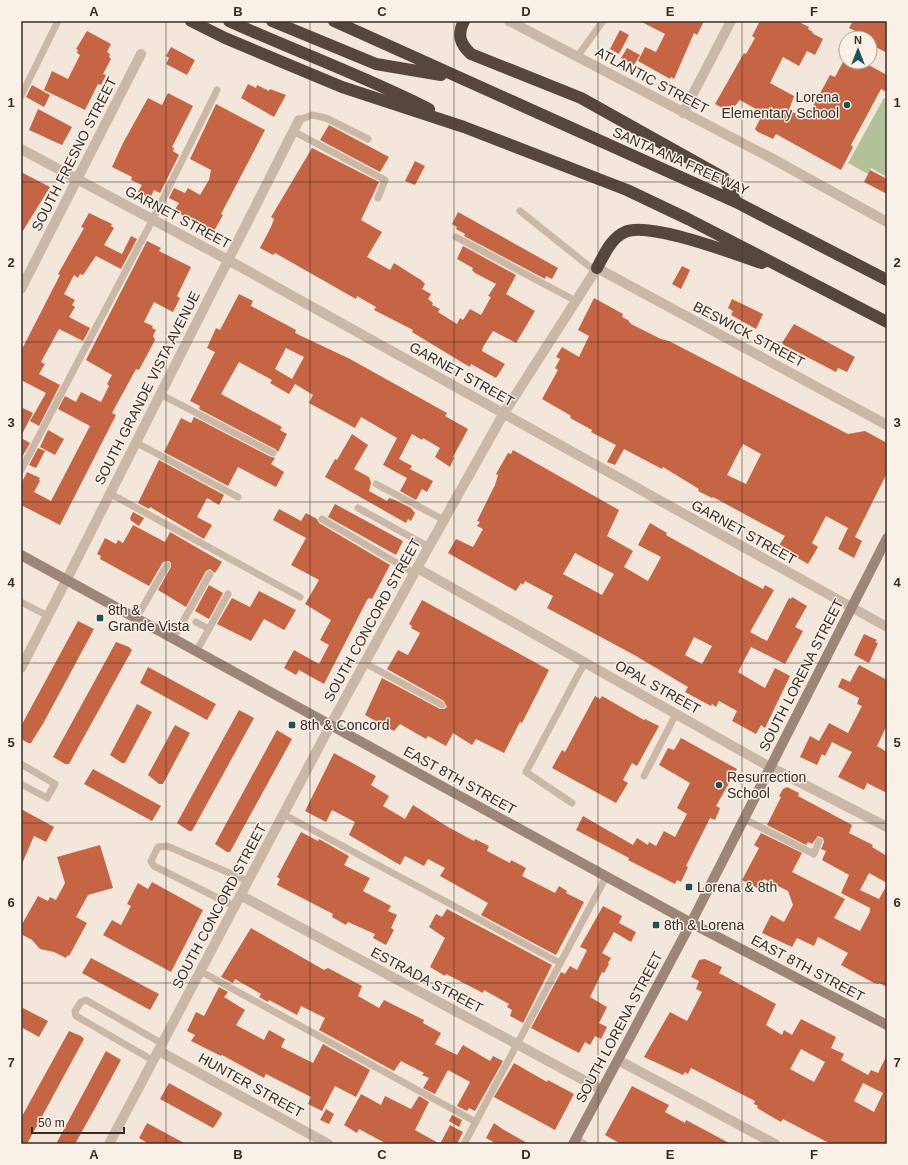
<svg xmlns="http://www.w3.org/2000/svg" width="908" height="1165" viewBox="0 0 908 1165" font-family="Arial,sans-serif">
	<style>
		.green { fill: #b3c19a }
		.building { fill: #c66544; fill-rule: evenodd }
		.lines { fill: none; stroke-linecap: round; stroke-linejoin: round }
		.service { stroke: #cab7a6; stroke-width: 7 }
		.minor { stroke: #cab7a6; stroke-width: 10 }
		.tertiary { stroke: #cab7a6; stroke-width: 10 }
		.secondary { stroke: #9d8678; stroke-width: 10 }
		.motorway { stroke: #57463e; stroke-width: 12 }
		.grid { fill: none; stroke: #362c27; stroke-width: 1; stroke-opacity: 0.55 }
		.poi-dot { fill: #1d5357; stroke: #f9f1e7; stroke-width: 1.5 }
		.labels { text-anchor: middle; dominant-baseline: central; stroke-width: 3; stroke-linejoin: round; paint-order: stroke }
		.street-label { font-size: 14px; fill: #362c27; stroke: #f9f1e7 }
		.poi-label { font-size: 14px; fill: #362c27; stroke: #f9f1e7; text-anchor: start }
		.neatline { fill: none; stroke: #362c27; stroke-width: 1.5 }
		.grid-label { font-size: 13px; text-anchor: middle; font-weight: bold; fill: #362c27 }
	</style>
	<rect width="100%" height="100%" fill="#f2e7da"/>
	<path class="green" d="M884,98L887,99V177L871,168L868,174L848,163Z"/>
	<path class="building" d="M640,21H704L697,35L694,33L674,79L671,77L670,79L638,61L645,47L656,52L665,34Z
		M760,21H797L809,27L808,29L813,32L812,33L823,39L815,55L807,51L799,66L783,57L770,83L794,96L789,110L806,119L830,75L835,77L843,62H863L887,75V92L881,89L851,145L853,147L841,170L776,134L773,139L758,132L755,129L763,113L740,100L735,106L733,105L730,112L715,104L744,53L746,54L755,38L752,36Z
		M853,21H887V53L874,46V42L870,38L849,28Z
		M620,30L629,35L619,54L610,49Z
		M87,31L111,44L107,52L110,54L109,57L111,59L103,74L106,75L101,85L98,84L85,110L44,90L52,71L68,79L80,55L77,53L78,50L76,49Z
		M171,47L195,60L187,75L166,64L169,58L166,56Z
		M627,48L640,55L634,65L621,58Z
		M248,84L256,88L257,85L269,91L270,89L286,95L274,117L241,98Z
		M32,85L50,95L44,107L26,97Z
		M168,93L193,106L172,147L174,148L173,151L179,155L160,193L154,190L150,198L138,192L142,185L131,180L132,177L112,167L123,143L148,98L162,105Z
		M216,104L265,130L221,214L223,215L214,231L174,211L179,203L169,198L174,188L185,193L188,188L200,195L209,180L211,170L190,159Z
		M38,109L72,127L62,145L29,130Z
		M329,125L389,157L380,172L320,140Z
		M312,148L379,182L361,220L382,232L367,257L390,270L394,263L421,280L425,284L422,289L431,294L428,299L433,303L432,305L440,309L438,312L457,324L460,318L463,320L470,309L481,315L491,297L488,296L496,284L475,273L472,270L473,268L457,259L463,246L516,275L506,294L535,311L516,343L493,331L483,347L482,351L505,364L496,378L471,364L470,367L463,363L412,332L413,330L374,310L376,307L357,296L356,299L275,253L273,255L260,248L271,227L274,219L271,217Z
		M415,161L425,166L415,185L405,181Z
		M870,170L887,179V194L864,182Z
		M21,172L50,187L21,234Z
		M458,212L558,268L552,279L546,276L545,279L464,236L465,234L456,229L457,227L452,224Z
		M89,213L112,224L111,226L114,228L104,245L122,254L131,236L137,239L121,269L96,256L83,275L80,274L78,278L74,275L64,294L75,300L72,305L75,307L69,317L90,328L83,341L59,329L41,362L45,364L39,374L60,385L39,426L30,421L46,393L21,380V351L60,275L58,274L84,228L81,227Z
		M147,241L161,248L159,251L191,267L177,296L180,298L173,312L154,302L144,322L153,326L152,328L156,330L153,336L155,340L139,370L136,369L112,413L116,415L60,525L21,505V484L27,472L40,478L39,480L40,481L34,492L51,501L90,426L58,409L65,396L76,402L81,392L101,402L109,386L107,384L112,375L86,360Z
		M682,266L690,270L681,289L672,284Z
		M239,294L253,301L251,306L296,330L295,333L350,359L447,413L445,416L468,429L453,457L454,458L450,467L435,457L440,448L423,438L422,440L412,434L399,459L412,466L410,469L433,481L427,492L422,489L416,500L400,491L407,478L383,465L397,438L361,417L355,428L309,403L313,395L295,384L289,394L270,383L272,380L239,362L221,394L282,427L280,430L287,434L278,452L275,449L199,409L200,406L190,401L215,352L207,348L216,328L220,330ZM286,348L304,357L292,379L275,369Z
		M594,298L623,314L622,317L628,320L631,324L661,339L669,341L848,434L865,431L887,443V473L855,537L862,541L854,558L838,549L848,528L826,516L812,543L818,547L808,564L778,547L785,536L713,497L712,498L698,491L699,489L663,467L662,469L624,449L615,465L607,462L616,445L591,432L592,430L570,418L571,416L568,414L542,399L558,370L555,368L560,359L556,357L562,347L579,357L589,336L578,330ZM743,444L761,454L746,484L727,475Z
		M732,299L763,314L756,329L731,315L733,311L728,308Z
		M794,324L855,357L847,372L838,368L836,372L834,371L784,345L782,343Z
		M21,407L33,413L21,436Z
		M194,417L271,457L275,458L271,464L284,472L276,487L238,467L228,486L164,452L181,418L191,423Z
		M48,430L64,439L55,455L40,447Z
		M352,434L368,445L354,469L369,477L371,483L369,491L387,501L389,498L395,500L411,508L415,513L411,521L408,519L406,523L325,477L335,459L337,460Z
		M21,438L30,443L21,459Z
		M38,448L45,451L36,468L29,465Z
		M513,450L619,510L607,536L633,551L624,567L648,581L661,557L638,545L650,523L667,533L666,535L737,575L763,589L765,585L774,590L750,632L767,641L789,598L791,599L792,597L807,606L795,627L803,631L785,664L751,647L738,672L765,688L775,668L790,676L765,728L761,725L756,734L732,721L737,711L719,701L716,707L712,704L711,706L685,692L688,687L636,656L547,608L553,596L525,581L523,585L521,583L516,591L448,553L456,539L473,547L483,529L477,526L480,522L477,521L495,485L498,475L496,474L508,453L511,454ZM575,553L614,574L602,595L563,574ZM694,637L712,646L702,664L685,655Z
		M159,460L224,495L219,505L207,498L197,517L212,525L204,539L150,507L149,509L138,503Z
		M335,504L403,541L396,555L328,517Z
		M279,509L301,521L306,513L317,519L319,523L390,565L372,599L369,598L367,600L324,684L299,670L296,675L284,668L294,650L319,664L329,645L320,640L331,620L305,604L319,580L291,565L306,538L273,520Z
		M133,512L144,518L139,526L130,520L131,519L130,518Z
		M133,525L165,542L170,532L222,562L215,573L210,569L206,571L186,607L158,590L171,567V563L169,561L163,562L149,586L100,559L101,556L97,554L105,538L116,544L118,540L123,543Z
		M209,585L223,593L209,619L195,611Z
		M259,591L296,610L285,629L284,630L264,619L251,641L217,624L232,598L250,607Z
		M422,600L549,670L522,723L520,722L504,753L476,739L472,745L453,733L446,746L428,736L426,739L400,724L394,731L365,715L382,678L440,709H444L447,707L444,701L387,669L398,650L408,655L420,633L411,628L412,626L409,624Z
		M78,621L94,629L44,722L31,743H28L21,739V726Z
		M864,634L877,640L875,642L878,643L869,663L854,655Z
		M116,642L129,647L132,650L69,764H65L53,757Z
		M859,665L887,680V725L877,746L887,752V793L867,783L864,790L838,777L852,752L832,742L825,756L822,754L817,765L800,757L810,736L819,741L829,723L848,733L862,706L857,704L859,698L838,687L842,678L850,682Z
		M148,667L216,704L207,720L140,683Z
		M595,696L600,699L602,696L644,720L645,719L659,726L637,766L632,763L623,780L628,783L616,803L552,768L562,750L565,752Z
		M137,704L152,712L125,763H122L110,755Z
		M239,710L254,718L192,831H189L177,823Z
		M175,725L190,733L163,784H159L148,775Z
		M277,730L292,739L230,852H227L215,844Z
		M681,738L737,769L716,806L720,808L715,820L710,818L686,866L688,867L681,882L677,880L675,884L628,860L629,858L576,830L583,816L633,845L637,838L648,845L649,842L656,846L664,831L675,837L687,814L677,808L690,783L659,765L668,748L674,750Z
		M334,753L376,776L371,785L389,796L383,806L405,819L413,805L448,827L474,841L475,839L489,846L487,851L510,863L511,860L526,868L522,876L555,893L559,886L567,891L566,893L584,902L556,955L481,915L488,903L440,876L445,868L428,859L424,866L405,856L400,865L349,835L355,822L332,810L326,822L305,811Z
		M93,769L161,806L152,821L84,784Z
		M787,787L799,793L798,796L852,825L849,833L873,845L872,847L887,856V883L869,873L860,890L879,899L887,885V987L879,983V984L874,983L841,965L848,953L818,937L814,946L797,938L792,947L762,933L771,915L784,922L793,905L788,891L764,879L759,889L742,880L759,848L754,845L761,833L802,853L792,872L845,899L834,918L860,931L870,912V908L841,893L849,875L822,860L826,851L821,849L824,842L823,838L818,836L812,844L808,842L806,845L767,825L781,797L779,796L783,789Z
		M21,809L54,827L46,842L34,836L21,866Z
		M301,832L318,841L319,839L349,856L344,865L370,878L363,891L391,906L388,911L397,915L391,928L394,930L386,945L373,938L375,934L348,922L346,925L332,917L333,914L277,885L280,879L277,877Z
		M100,845L113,888L88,895L76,917L87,923L69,956L68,955L66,958L54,952L40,949L32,940L21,934V926L38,896L48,901L50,897L56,900L65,883L57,857Z
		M152,882L203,910L171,972L103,935L112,920L121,925L131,906L127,904L138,883L148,889Z
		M603,906L622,916L619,923L636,932L631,942L614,932L602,953L611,958L608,963L609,964L604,973L602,972L590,997L607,1007L599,1023L607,1027L601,1039L595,1036L590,1045L585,1042L579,1053L531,1028L561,972L565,974L570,966L577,970L587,950L580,947Z
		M447,909L552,965L523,1023L510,1016L512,1010L507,1007L509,1004L484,990L483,993L446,974L445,976L430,967L445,938L429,927L436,914L442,917Z
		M251,928L324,970L328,968L362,986L358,996L379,1008L384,1000L424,1020L423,1023L441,1033L435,1044L457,1055L463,1045L490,1061L493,1056L503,1061L475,1111L469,1108L467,1111L457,1106L470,1082L448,1070L435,1094L423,1088L429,1078L422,1075L424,1073L401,1061L394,1071L319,1030L325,1018L301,1006L297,1015L269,1000L268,1002L259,997L261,994L235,979L233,983L221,977Z
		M91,958L159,994L150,1010L82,973Z
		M705,959L722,967L719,973L776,1004L766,1025L782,1035L784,1030L792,1035L801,1019L836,1037L831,1048L844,1054L841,1060L868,1075L871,1070L878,1073L887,1055V1144H831L783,1119L781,1122L757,1108L758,1106L754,1104L755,1101L691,1068L688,1074L685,1072L683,1075L644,1057L670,1012L687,1021L702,992L696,989L699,981L691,977L699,960ZM801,1049L825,1062L814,1082L790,1069ZM863,1083L883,1093L874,1112L854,1101Z
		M219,987L228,992L224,997L245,1010L236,1025L264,1040L269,1030L285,1039L281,1047L313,1063L323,1044L370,1070L356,1097L335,1086L322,1111L308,1104L311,1097L266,1074L264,1078L222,1055L221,1056L191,1041L195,1035L187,1031L196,1012L204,1016Z
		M21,1007L48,1021L39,1037L21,1027Z
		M69,1031L81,1036L84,1039L27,1144H21V1118Z
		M106,1051L121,1060L94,1110L75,1144H56Z
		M514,1063L547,1082L548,1080L574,1094L555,1130L494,1097Z
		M169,1083L221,1112L222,1114L216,1124L213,1128L160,1099Z
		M632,1086L669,1105L665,1112L685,1123L686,1120L731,1144H621L605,1135Z
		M361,1094L381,1105L385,1096L411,1109L419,1096L429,1102L415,1130L440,1144L450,1125L463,1132L457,1144H387L359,1129L357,1133L344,1125Z
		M326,1109L334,1114L329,1124L320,1120Z
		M452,1115L462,1120L459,1127L449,1121Z
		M147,1123L186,1144H149L139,1138Z
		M494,1123L504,1130L529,1144H497L486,1138Z"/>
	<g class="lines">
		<path class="service" d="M577,57L603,21
			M21,96L58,21
			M299,120L312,115L326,118L368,139
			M293,131L385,180L378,198
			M520,211L595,271
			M456,237L576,301
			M160,394L273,453
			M135,442L238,497
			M21,470L153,219L217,90
			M376,484L444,520
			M109,493L300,597
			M358,508L429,547
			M322,519L414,573
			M21,602L48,616
			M137,617L167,565
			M196,622L209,629L197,650
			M209,629L228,594
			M174,637L210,574
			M365,663L442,705
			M21,764L55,784L47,798L21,784
			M644,776L676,714
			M572,803L526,772L585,662
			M283,814L560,963
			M744,819L814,854L819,841
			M234,906L154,866L151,861L158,847L167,846L248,881
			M200,971L476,1122
			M154,1061L76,1016L75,1011L81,1002L86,1000L163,1044
			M576,1139L585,1144
			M464,1144L606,877"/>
		<path class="minor" d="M509,21L773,159L887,222
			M683,113L731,21
			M21,149L228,260L887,627
			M21,289L141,54
			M417,568L770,767L887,827
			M67,579L299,120
			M240,895L602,1090
			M159,1051L328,1144
			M618,1060L775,1144
			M109,1144L331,724L417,568L504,413L597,268L887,425"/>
		<path class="tertiary" d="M21,668L67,579"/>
		<path class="secondary" d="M21,555L691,923L887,1025
			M573,1144L691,923L887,538"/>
		<path class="motorway" d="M191,21L225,38L342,87L464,127L627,190L688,219L887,322
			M229,21C295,51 364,76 429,109
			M272,21L376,64L441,75
			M334,21L736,202L887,280
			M464,21C457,35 460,44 471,54L581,98L724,178L736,202
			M597,268C604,255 611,238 625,232C649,221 734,254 762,263"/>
	</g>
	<path class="grid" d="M166,21V1144M310,21V1144M454,21V1144M598,21V1144M742,21V1144M21,182H887M21,342H887M21,502H887M21,663H887M21,823H887M21,983H887"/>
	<g class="poi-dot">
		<circle cx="847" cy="105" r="4"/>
		<rect x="96" y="614" width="8" height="8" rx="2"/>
		<rect x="288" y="721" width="8" height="8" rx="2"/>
		<circle cx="719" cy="785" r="4"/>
		<rect x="685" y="883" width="8" height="8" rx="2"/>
		<rect x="652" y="921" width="8" height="8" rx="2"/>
	</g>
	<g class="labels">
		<g class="street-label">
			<text transform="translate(652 80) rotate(28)">ATLANTIC STREET</text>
			<text transform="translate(74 154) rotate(-63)">SOUTH FRESNO STREET</text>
			<text transform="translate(681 161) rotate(24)">SANTA ANA FREEWAY</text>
			<text transform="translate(178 217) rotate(28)">GARNET STREET</text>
			<text transform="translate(749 334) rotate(28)">BESWICK STREET</text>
			<text transform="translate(462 374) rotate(29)">GARNET STREET</text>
			<text transform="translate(147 388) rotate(-63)">SOUTH GRANDE VISTA AVENUE</text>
			<text transform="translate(744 532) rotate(29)">GARNET STREET</text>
			<text transform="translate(372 620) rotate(-61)">SOUTH CONCORD STREET</text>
			<text transform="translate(801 675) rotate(-63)">SOUTH LORENA STREET</text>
			<text transform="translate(658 687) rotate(29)">OPAL STREET</text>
			<text transform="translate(460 780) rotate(29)">EAST 8TH STREET</text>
			<text transform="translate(219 906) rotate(-62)">SOUTH CONCORD STREET</text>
			<text transform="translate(808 968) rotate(28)">EAST 8TH STREET</text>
			<text transform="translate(427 980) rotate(28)">ESTRADA STREET</text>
			<text transform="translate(619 1027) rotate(-62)">SOUTH LORENA STREET</text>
			<text transform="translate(251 1085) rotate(29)">HUNTER STREET</text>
		</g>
		<g class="poi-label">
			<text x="839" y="97" text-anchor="end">Lorena<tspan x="839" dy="16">Elementary School</tspan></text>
			<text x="108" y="610">8th &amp;<tspan x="108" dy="16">Grande Vista</tspan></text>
			<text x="300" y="725">8th &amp; Concord</text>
			<text x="727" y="777">Resurrection<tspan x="727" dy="16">School</tspan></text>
			<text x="697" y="887">Lorena &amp; 8th</text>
			<text x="664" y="925">8th &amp; Lorena</text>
		</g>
	</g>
	<rect width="908" height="1165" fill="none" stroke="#f9f1e7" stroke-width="44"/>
	<g transform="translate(858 50)"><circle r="19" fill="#f9f1e7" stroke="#aba29a"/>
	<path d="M0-3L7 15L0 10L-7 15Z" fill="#1d5357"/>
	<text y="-6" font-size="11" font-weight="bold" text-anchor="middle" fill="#362c27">N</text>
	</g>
	<path d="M32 1127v6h92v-6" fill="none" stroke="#362c27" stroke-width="2"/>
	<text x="38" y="1127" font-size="12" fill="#362c27" stroke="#f9f1e7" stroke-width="3" paint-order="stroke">50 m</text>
	<rect x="22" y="22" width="864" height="1121" class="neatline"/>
	<g class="grid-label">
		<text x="94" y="16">A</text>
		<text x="238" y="16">B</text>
		<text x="382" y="16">C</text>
		<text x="526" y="16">D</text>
		<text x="670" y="16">E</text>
		<text x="814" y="16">F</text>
		<text x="11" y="107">1</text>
		<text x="897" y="107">1</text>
		<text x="11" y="267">2</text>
		<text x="897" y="267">2</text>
		<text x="11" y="427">3</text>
		<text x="897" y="427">3</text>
		<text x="11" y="587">4</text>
		<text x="897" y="587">4</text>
		<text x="11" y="747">5</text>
		<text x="897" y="747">5</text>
		<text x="11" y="907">6</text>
		<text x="897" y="907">6</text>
		<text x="11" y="1067">7</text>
		<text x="897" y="1067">7</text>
		<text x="94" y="1159">A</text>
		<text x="238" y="1159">B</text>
		<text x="382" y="1159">C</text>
		<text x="526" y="1159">D</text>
		<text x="670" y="1159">E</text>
		<text x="814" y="1159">F</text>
	</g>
</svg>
